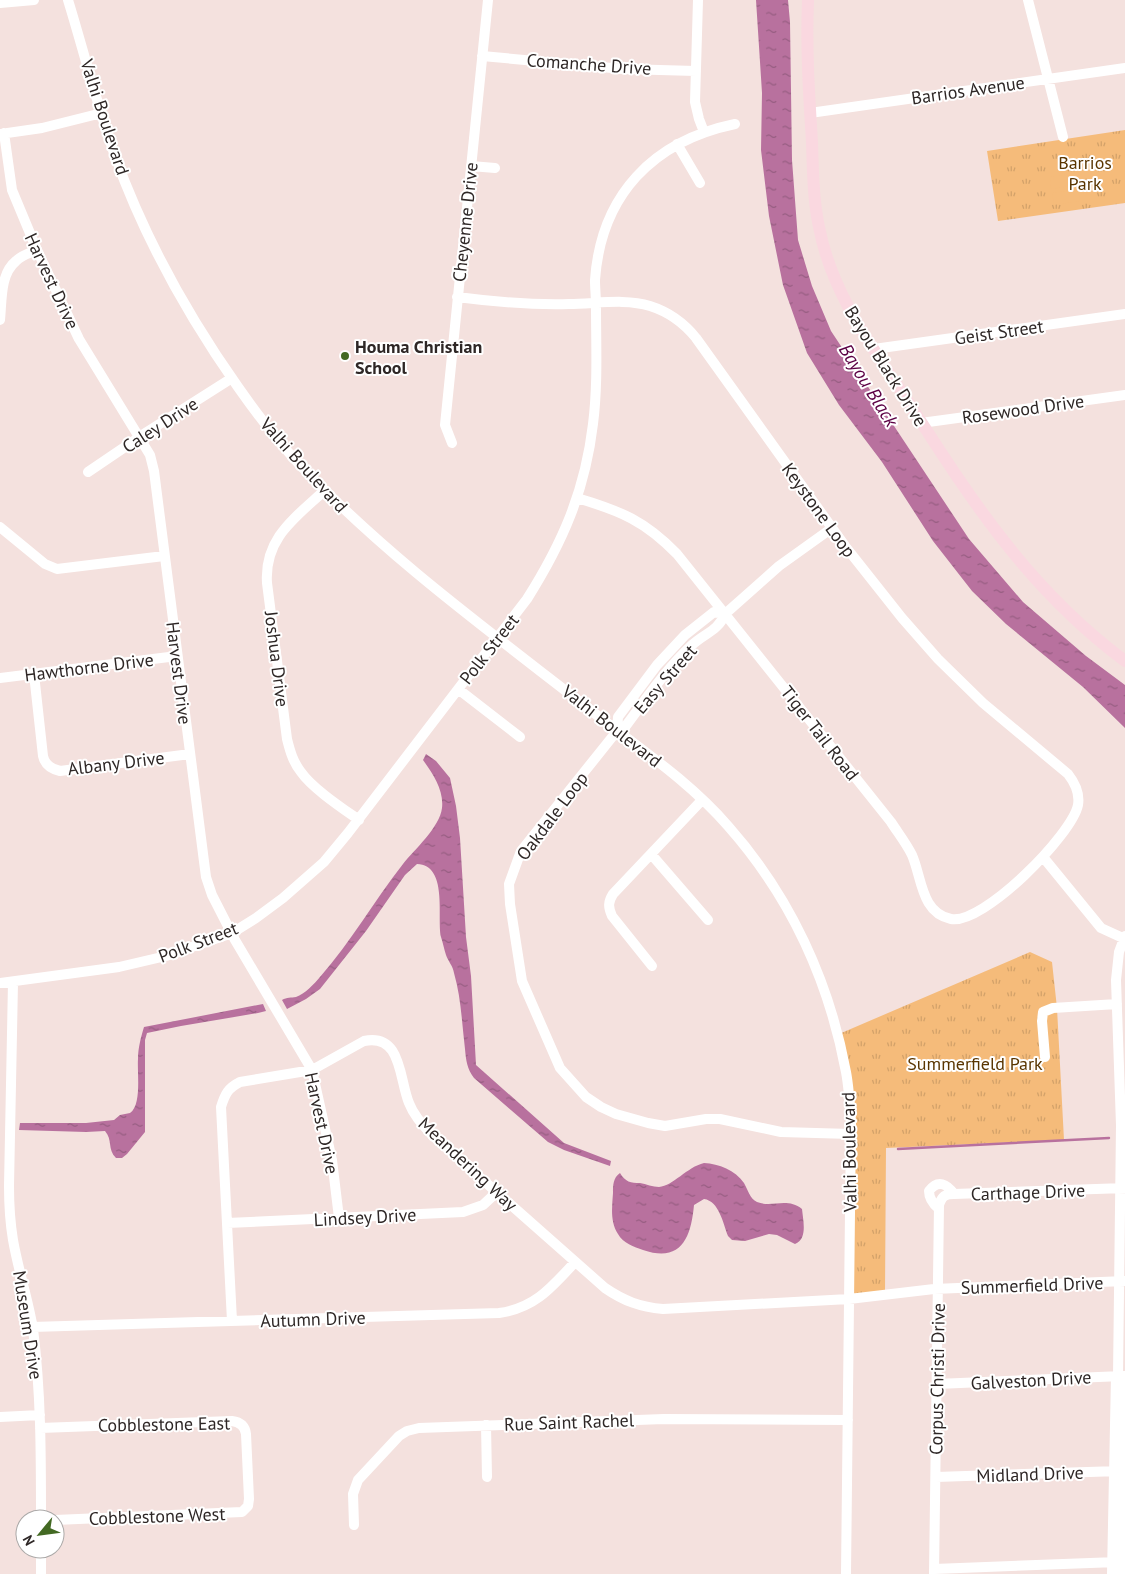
<svg xmlns="http://www.w3.org/2000/svg" width="1125" height="1574" viewBox="0 0 1125 1574" font-family="'PT Sans',sans-serif">
	<style>
		.grass { fill: url(#grass-tufts) }
		.pitch { fill: #f5bb7a }
		.water { fill: url(#water-ripples) }
		.lines { fill: none; stroke-linecap: round; stroke-linejoin: round }
		.stream { stroke: #b8719e; stroke-width: 2.5 }
		.minor { stroke: #fff; stroke-width: 10 }
		.major { stroke: #fad8e0; stroke-width: 12 }
		.poi-dot { fill: #436923; stroke: #fff; stroke-width: 2 }
		.labels { text-anchor: middle; dominant-baseline: central; stroke-width: 4; stroke-linejoin: round; paint-order: stroke }
		.street-label { font-size: 18px; fill: #2e2726; stroke: #fff }
		.park-label { font-size: 18px; fill: #5a3500; stroke: #fff }
		.poi-label { font-size: 18px; font-weight: bold; fill: #2e2726; stroke: #fff; text-anchor: start }
		.water-label { font-size: 19px; font-style: italic; fill: #5b0044; stroke: #fff }
	</style>
	<defs>
		<pattern id="grass-tufts" width="24" height="20" patternUnits="userSpaceOnUse" patternTransform="scale(1.25)"><rect width="24" height="20" fill="#f5bb7a"/><path d="M3 7l-1-3M5 7V3M7 7l1-3M15 17l-1-3M17 17v-4M19 17l1-3" fill="none" stroke="#d2a169"/></pattern>
		<pattern id="water-ripples" width="26" height="14" patternUnits="userSpaceOnUse" patternTransform="scale(1.25)"><rect width="26" height="14" fill="#b8719e"/><path d="M2 4q2-2 4 0t4 0M15 11q2-2 4 0t4 0" fill="none" stroke="#965d81"/></pattern>
	</defs>
	<rect width="100%" height="100%" fill="#f4e1de"/>
	<path class="grass" d="M1125,130V203L998,221L987,151Z
		M1030,952L1052,962L1057,1008L1064,1140L886,1148L885,1293L851,1298V1150L839,1034Z"/>
	<path class="pitch" d="M1076,173L1078,185L1051,189L1050,177Z
		M1078,189L1080,201L1054,205L1052,193Z"/>
	<path class="water" d="M756,0H788L790,22L792,160L798,240L812,286L831,331L969,539L1023,602L1086,656L1125,685V728L1083,687L1006,624L972,591L933,541L882,462L839,405L807,353L783,285L769,216L761,150L762,93Z
		M426,754L436,761L450,778L456,806L460,838L466,937L471,976L476,1065L564,1143L611,1161L610,1166L564,1150L548,1142L474,1078C467,1069 466,1060 465,1049C462,1024 461,997 454,973C453,966 448,961 446,955C444,949 443,943 441,937C437,916 448,865 417,864L405,875L366,931L320,989L306,999L287,1009L282,1000C287,997 291,998 296,997C305,994 314,984 320,977C351,942 374,901 403,864C414,850 440,827 442,808C444,790 433,774 423,760Z
		M263,1004L266,1011L258,1013L181,1026L147,1033L145,1040V1132L127,1154L122,1158H116C107,1149 113,1140 105,1131L86,1132L19,1130L20,1123H86L114,1120L120,1115L130,1113C142,1105 137,1072 138,1059C138,1048 141,1037 144,1027Z
		M704,1163C719,1164 735,1170 744,1183C748,1190 750,1199 757,1202C772,1208 787,1197 802,1209C803,1220 808,1239 795,1244L777,1235L769,1234L745,1241L732,1240L728,1236C723,1223 719,1201 704,1199L694,1205C691,1238 681,1263 643,1250C634,1247 623,1243 618,1234C610,1222 612,1207 613,1193C613,1185 613,1178 620,1173C625,1182 631,1183 640,1183C646,1184 653,1187 659,1187C673,1186 687,1167 704,1163Z"/>
	<g class="lines">
		<path class="stream" d="M898,1149L1109,1138"/>
		<path class="minor" d="M68,0C84,52 97,105 115,156C145,239 188,316 238,387C257,414 277,441 300,465C388,558 492,633 593,712C639,748 689,781 728,826C790,896 829,981 846,1072C849,1088 850,1105 851,1122L846,1574
			M698,0L695,102L699,119L704,132
			M1028,0L1063,137
			M0,3L34,0
			M482,56L623,69L696,71
			M810,113L1125,68
			M4,133L12,190L37,250L79,339L150,455L154,471L206,877L212,895L235,940L312,1070L332,1160L339,1218
			M0,134L42,128L102,113
			M677,144L700,183
			M471,166L495,168
			M457,297C495,302 531,305 569,304C595,304 625,298 650,306C669,312 684,323 696,338L845,546L902,618L938,659L983,703L1068,774C1075,783 1080,793 1078,805C1072,835 983,925 951,919C921,913 922,878 912,855C906,843 898,833 891,822L677,554C645,521 621,511 577,498
			M0,320C2,300 0,274 16,261C22,255 30,253 37,250
			M874,349L1125,314
			M921,423L1125,395
			M452,443L445,425L488,0
			M88,472L147,432L232,378
			M325,490C295,518 264,538 267,583L287,739C290,751 293,762 301,772C312,788 342,808 359,820
			M0,527L45,564L57,569L164,556
			M832,528L779,566L725,614C718,631 705,633 692,645C666,669 646,699 625,727L617,731L521,851L509,884L510,904L522,981L560,1068L586,1097L601,1107L616,1114L648,1123L665,1126L706,1119H720L781,1132L851,1134
			M34,674L43,756C45,765 51,769 60,771L190,754
			M0,678L177,656
			M458,689L520,737
			M617,731L618,717L657,665L685,635L714,612L725,614
			M651,854L708,920
			M1043,857L1101,928L1125,939
			M652,966L612,916C608,907 608,902 613,894L702,800
			M13,982L9,1186C9,1204 10,1222 13,1240C18,1269 28,1299 33,1329C41,1392 41,1455 41,1519
			M0,983L119,967L166,956L232,933L256,918L283,898L324,862L348,833L527,599C563,542 585,491 593,424C598,385 596,345 596,306C596,297 595,288 595,280C601,195 653,141 735,124
			M1045,1057L1042,1021L1043,1012L1053,1008L1117,1004
			M939,1209C933,1204 929,1199 929,1191C938,1179 947,1184 954,1194L1125,1188
			M227,1223L463,1212L483,1205L497,1192
			M232,1321L221,1107C225,1094 228,1088 240,1082L312,1070L364,1041C402,1033 399,1079 409,1103C414,1116 423,1125 432,1135L605,1288C624,1301 640,1307 663,1309L849,1299L934,1289L1125,1281
			M32,1327L499,1313C535,1308 552,1287 575,1262
			M1118,1376L1121,1125L1116,980L1119,952L1125,936
			M937,1384L1122,1376
			M0,1417L40,1415
			M486,1425L487,1477
			M40,1428L232,1421C240,1422 245,1426 246,1434L249,1499L248,1506L242,1512L55,1520
			M936,1477L1119,1471
			M354,1525L353,1494L358,1480L399,1436L407,1431L419,1428L664,1419L848,1420
			M41,1549V1574
			M934,1569L1117,1562
			M934,1574L939,1205C942,1196 945,1194 954,1194
			M1112,1574L1116,1376
			M1121,1574L1124,1376"/>
		<path class="major" d="M808,0C806,48 809,95 812,142C813,170 813,199 819,227C831,291 870,344 905,397C970,498 1027,588 1125,661"/>
	</g>
	<circle class="poi-dot" cx="345" cy="356" r="5"/>
	<g class="labels">
		<g class="street-label">
			<text transform="translate(589 64) rotate(4)">Comanche Drive</text>
			<text transform="translate(968 90) rotate(-8)">Barrios Avenue</text>
			<text transform="translate(105 117) rotate(72)">Valhi Boulevard</text>
			<text transform="translate(465 222) rotate(-84)">Cheyenne Drive</text>
			<text transform="translate(52 281) rotate(65)">Harvest Drive</text>
			<text transform="translate(999 332) rotate(-8)">Geist Street</text>
			<text transform="translate(886 366) rotate(58)">Bayou Black Drive</text>
			<text transform="translate(1023 409) rotate(-8)">Rosewood Drive</text>
			<text transform="translate(160 425) rotate(-33)">Caley Drive</text>
			<text transform="translate(304 465) rotate(48)">Valhi Boulevard</text>
			<text transform="translate(819 510) rotate(54)">Keystone Loop</text>
			<text transform="translate(489 649) rotate(-52)">Polk Street</text>
			<text transform="translate(277 659) rotate(83)">Joshua Drive</text>
			<text transform="translate(89 667) rotate(-7)">Hawthorne Drive</text>
			<text transform="translate(179 673) rotate(83)">Harvest Drive</text>
			<text transform="translate(665 679) rotate(-49)">Easy Street</text>
			<text transform="translate(612 726) rotate(38)">Valhi Boulevard</text>
			<text transform="translate(820 733) rotate(52)">Tiger Tail Road</text>
			<text transform="translate(116 763) rotate(-7)">Albany Drive</text>
			<text transform="translate(552 816) rotate(-53)">Oakdale Loop</text>
			<text transform="translate(198 942) rotate(-21)">Polk Street</text>
			<text transform="translate(322 1123) rotate(78)">Harvest Drive</text>
			<text transform="translate(849 1152) rotate(-91)">Valhi Boulevard</text>
			<text transform="translate(468 1164) rotate(43)">Meandering Way</text>
			<text transform="translate(1028 1192) rotate(-2)">Carthage Drive</text>
			<text transform="translate(365 1217) rotate(-3)">Lindsey Drive</text>
			<text transform="translate(1032 1285) rotate(-2)">Summerfield Drive</text>
			<text transform="translate(313 1319) rotate(-2)">Autumn Drive</text>
			<text transform="translate(28 1325) rotate(81)">Museum Drive</text>
			<text transform="translate(937 1379) rotate(-89)">Corpus Christi Drive</text>
			<text transform="translate(1031 1380) rotate(-3)">Galveston Drive</text>
			<text transform="translate(569 1422) rotate(-2)">Rue Saint Rachel</text>
			<text transform="translate(164 1424) rotate(-1)">Cobblestone East</text>
			<text transform="translate(1030 1474) rotate(-2)">Midland Drive</text>
			<text transform="translate(157 1516) rotate(-2)">Cobblestone West</text>
		</g>
		<g class="park-label">
			<text x="1085" y="162">Barrios<tspan x="1085" dy="21">Park</tspan></text>
			<text x="975" y="1063">Summerfield Park</text>
		</g>
		<g class="poi-label">
			<text x="355" y="346">Houma Christian<tspan x="355" dy="21">School</tspan></text>
		</g>
		<g class="water-label">
			<text transform="translate(869 385) rotate(58)">Bayou Black</text>
		</g>
	</g>
	<g transform="translate(40 1534) rotate(241)"><circle r="24" fill="#ffffff" stroke="#aba9a8"/>
	<path d="M0-4L9 19L0 12L-9 19Z" fill="#436923"/>
	<text y="-8" font-size="14" font-weight="bold" text-anchor="middle" fill="#2e2726">N</text>
	</g>
</svg>
